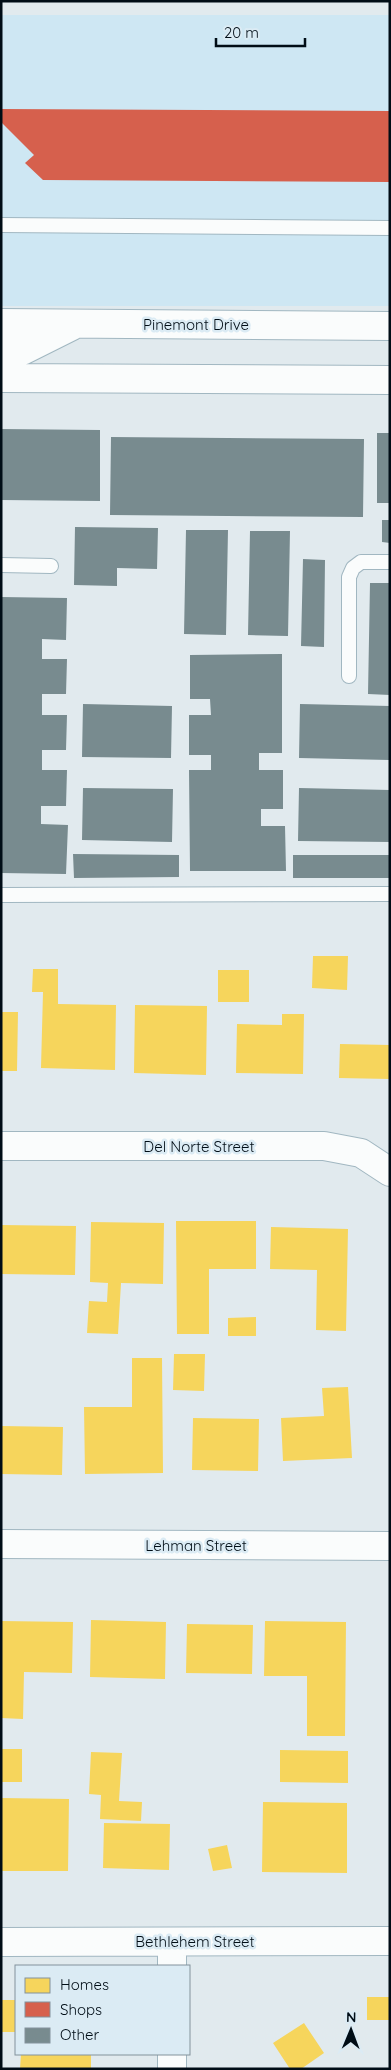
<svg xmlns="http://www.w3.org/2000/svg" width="391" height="2070" viewBox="0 0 391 2070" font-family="Quicksand,sans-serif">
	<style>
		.built { fill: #cee7f3 }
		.homes { fill: #f6d55c }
		.shops { fill: #d6604d }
		.building { fill: #788b8f }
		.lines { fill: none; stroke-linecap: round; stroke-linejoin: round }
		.service-casing { stroke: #a1b7c1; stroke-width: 16 }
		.minor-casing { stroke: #a1b7c1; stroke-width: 30 }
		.secondary-casing { stroke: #a1b7c1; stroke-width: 30 }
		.service { stroke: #fafcfc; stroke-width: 14 }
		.minor { stroke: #fafcfc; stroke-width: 28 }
		.secondary { stroke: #fafcfc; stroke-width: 28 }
		.labels { text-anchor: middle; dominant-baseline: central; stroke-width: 5; stroke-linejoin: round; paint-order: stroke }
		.street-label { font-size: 15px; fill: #000d16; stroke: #dbebf4 }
	</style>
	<rect width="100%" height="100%" fill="#e1eaee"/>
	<path class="built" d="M1,15H390V306H1Z"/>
	<path class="homes" d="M313,956H348L347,990L312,988Z
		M33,969H58V1004L116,1005L115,1070L41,1068L43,992H32Z
		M218,970H249V1002H218Z
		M135,1005L207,1006L206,1075L134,1073Z
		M1,1012H18L17,1071H1Z
		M282,1014H304L303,1074L236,1073L237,1024L282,1025Z
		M340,1044L390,1045V1079L339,1078Z
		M176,1221H256V1269H209V1334H177Z
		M91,1222L164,1223L163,1284L121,1283L118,1334L87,1333L89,1301L107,1302L108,1283L90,1282Z
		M2,1225L76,1226L75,1275L1,1274Z
		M271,1227L348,1229L346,1331L316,1330L317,1270L270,1269Z
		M256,1317V1336H228V1318Z
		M174,1354H205L204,1391L173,1390Z
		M132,1358H162L163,1473L85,1474L84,1407H132Z
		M348,1387L352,1458L283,1461L281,1418L324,1416L322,1388Z
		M193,1418L259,1419L258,1471L192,1470Z
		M1,1426L63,1427L62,1475L1,1474Z
		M91,1620L166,1622L165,1679L90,1677Z
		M1,1621L73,1622L72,1673L24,1672L23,1719L1,1718Z
		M265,1621L346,1622L345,1736H307V1676H264Z
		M187,1624L253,1625L252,1674L186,1673Z
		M1,1749H22V1782H1Z
		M280,1750L348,1751V1783L280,1782Z
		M91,1752L122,1753L119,1801L142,1802L141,1821L100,1819L101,1795L89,1794Z
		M1,1798L69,1799L68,1871H1Z
		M263,1802L347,1803V1873L262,1872Z
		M104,1823L170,1824L169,1870L103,1868Z
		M227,1845L232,1868L213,1871L208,1849Z
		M367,1997H390V2020H367Z
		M1,2000H16V2032H1Z
		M304,2023L324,2053L301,2069H290L273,2043Z
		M21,2054H91V2069H20Z"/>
	<path class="shops" d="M1,109L390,111V182L43,180L25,163L34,155L1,122Z"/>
	<path class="building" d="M1,429L100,430V501L1,500Z
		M377,433H390V503H377Z
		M111,437L364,439L363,517L110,515Z
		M382,520H390V543L382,542Z
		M75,527L158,528L157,569L117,568V586L74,585Z
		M186,530H228L226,635L184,634Z
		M250,531H290L288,636L248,635Z
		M303,559L325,560L324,647L301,646Z
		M370,583H390V695L368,694Z
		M1,597L67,598L66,640L42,639V659H67L66,694H42V715H67L66,750H42V770H67L66,806H41V824L68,825L66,874L1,873Z
		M282,654V753H259V770H283V809H261V826H285L286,871H190L189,770H211V755H189V715H211L210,699H190V655Z
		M83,704L172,706L171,758L82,757Z
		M300,704L390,706L389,760L299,758Z
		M83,788L173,789L172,842L82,840Z
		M299,788L390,790V842L298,841Z
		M73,854L179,855V877L74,878Z
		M293,855H390V878H293Z"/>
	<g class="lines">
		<defs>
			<path id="service" d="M1,225L390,228
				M1,565L51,566
				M349,676V577L353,568L361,562H390
				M1,895L390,894"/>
			<path id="minor" d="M1,1146H324L361,1153L390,1172
				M1,1544L390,1546
				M1,1942L390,1941
				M172,1966V1942
				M172,2069V2054"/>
			<path id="secondary" d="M1,323L390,326
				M1,351H22L72,326
				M1,378L390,380"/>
		</defs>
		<use href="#service" class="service-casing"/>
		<use href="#minor" class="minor-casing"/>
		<use href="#secondary" class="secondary-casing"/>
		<use href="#service" class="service"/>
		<use href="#minor" class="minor"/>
		<use href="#secondary" class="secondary"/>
	</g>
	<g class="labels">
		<g class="street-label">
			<text x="196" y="324">Pinemont Drive</text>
			<text x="199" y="1146">Del Norte Street</text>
			<text x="196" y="1545">Lehman Street</text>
			<text x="195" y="1941">Bethlehem Street</text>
		</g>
	</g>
	<rect width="391" height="2070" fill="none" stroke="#000d16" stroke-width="5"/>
	<rect x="15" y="1965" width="175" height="90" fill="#dbebf4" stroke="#83929b"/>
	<rect x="25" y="1978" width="25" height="15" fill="#f6d55c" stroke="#83929b"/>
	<text x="60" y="1990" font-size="15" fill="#000d16">Homes</text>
	<rect x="25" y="2002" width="25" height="15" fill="#d6604d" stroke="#83929b"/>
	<text x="60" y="2015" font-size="15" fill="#000d16">Shops</text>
	<rect x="25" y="2028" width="25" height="15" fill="#788b8f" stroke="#83929b"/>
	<text x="60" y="2040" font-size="15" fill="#000d16">Other</text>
	<g transform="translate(351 2030) rotate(1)" stroke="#dbebf4" stroke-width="4" paint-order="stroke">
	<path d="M0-4L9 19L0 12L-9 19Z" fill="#000d16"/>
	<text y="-8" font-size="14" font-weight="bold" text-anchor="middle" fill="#000d16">N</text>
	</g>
	<path d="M216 38v8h89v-8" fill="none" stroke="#000d16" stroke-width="2.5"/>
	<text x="224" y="38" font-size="15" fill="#000d16" stroke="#dbebf4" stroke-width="4" paint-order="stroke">20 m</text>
</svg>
